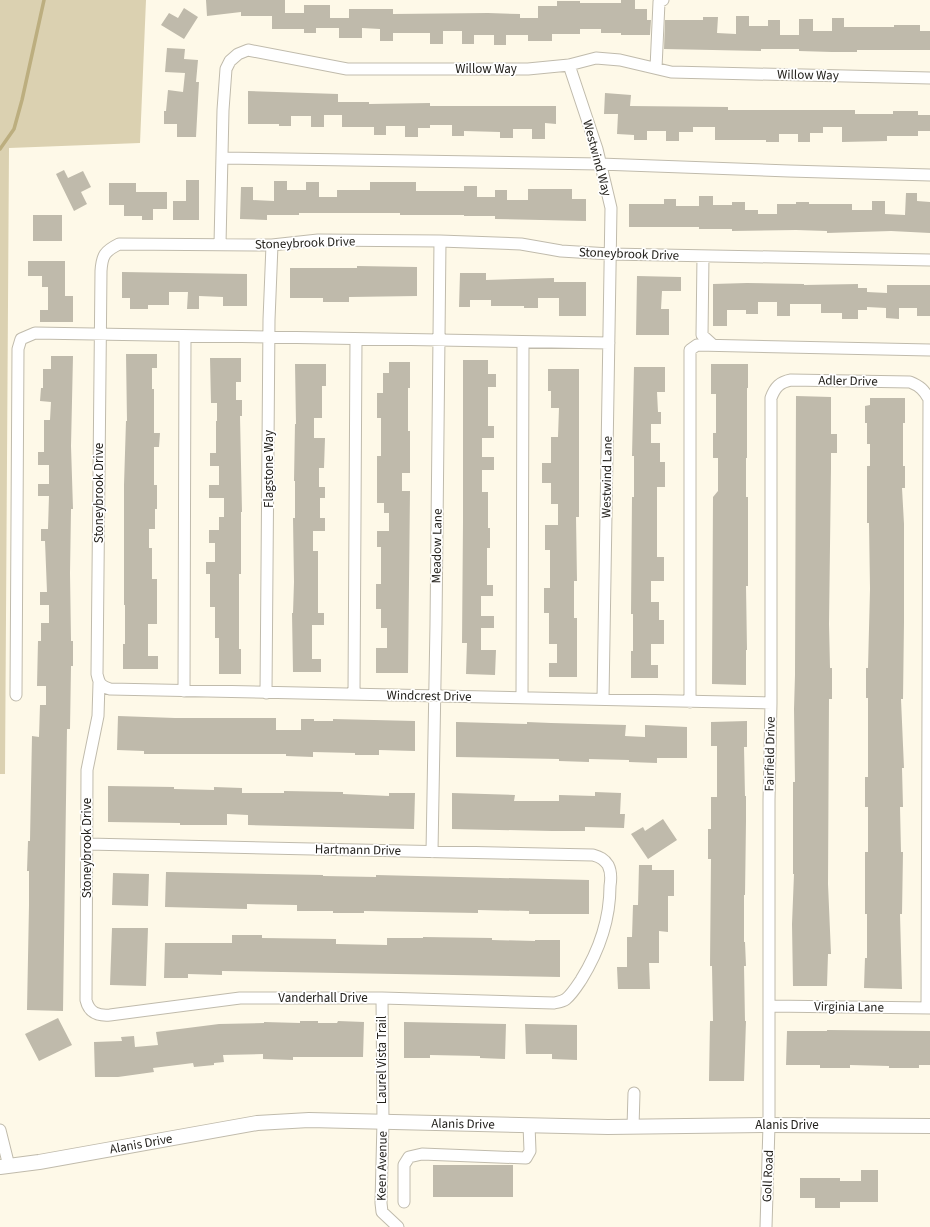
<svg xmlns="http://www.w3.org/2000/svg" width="930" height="1227" viewBox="0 0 930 1227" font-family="'Source Sans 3',sans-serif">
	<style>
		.green { fill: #dbd1b1 }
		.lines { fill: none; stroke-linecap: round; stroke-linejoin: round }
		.stream { stroke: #bcae7f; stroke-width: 3.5 }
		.building { fill: #bfbaab }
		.minor-casing { stroke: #c0bbac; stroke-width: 13 }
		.major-casing { stroke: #c0bbac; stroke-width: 16 }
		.minor { stroke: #fff; stroke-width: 11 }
		.major { stroke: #fff; stroke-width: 14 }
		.labels { text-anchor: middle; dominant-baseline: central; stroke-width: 3.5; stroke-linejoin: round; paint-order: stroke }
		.street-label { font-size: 13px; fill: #23211c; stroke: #fff }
	</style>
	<rect width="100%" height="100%" fill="#fef9e8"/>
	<path class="green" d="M0,0H146L140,143L9,148L5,774H0Z"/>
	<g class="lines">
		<path class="stream" d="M0,149L14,129L22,100L44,0"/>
	</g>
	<path class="building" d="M206,0H285V13H304V5H330V18H349V9H393V14L488,13L520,14V18H538V6H557V1H580V3H621V0H635V9H647V20H651L650,35H621V33H601V29H580V34H552V41H528V35H506V45H494V35H474V44H462V31H443V44H430V33H393V41H380V29L362,28V38H339V28H316V33H304V29H272V16H241V12L207,16Z
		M184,8L198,17L184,39L161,25L169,13L178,18Z
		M736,16H749V26H768V20H780V35H799V19H813V31H832V18H844V27H894V25H920V31H930V50H857V52H832L799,51V49H761V51L664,49L665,20H703V17H718L717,33L736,34Z
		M167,48L185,49L184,59L198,60L196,82H199L196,137H177V124H164V111H166L168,90L183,92L185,73L165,72Z
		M248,91L338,94V102H369V104L430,103V106H556V124L545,123V139H532V129H513V138H500V132L464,131V136H452V125H430V128H418V137H405V126H386V135H374V127H342V115H324V127H311V116H291V126H279V124H248Z
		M605,93L631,95L630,106L728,107V110H855V114H893V111H918V115H930V131H918V136H887V141L842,142V127H823V133H810V142H798V134H779V142H766V140H715V127H693V132H679V141H666V131H647V140H634V135L617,134L618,114H604Z
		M64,170L68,178L83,171L91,187L81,192L87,204L74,211L56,174Z
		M186,180H199V220H173V201H186Z
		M274,181H287V190H306V182H319V197H337V190H370V182H416V191H464V186H477V197H495V190H507V200H528V189H572V199H586V221L495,219V216H464V215H400V213H299V215H267V220L240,219L241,187H253V200L274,201Z
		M109,183H136V192H167V209H153V220H142V216H124V205H109Z
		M906,193H917V201L930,202V233L891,231L827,233V231L796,230L732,231V229H699V227H629V204H664V199H676V206H699V196H713V205H732V202H745V210H758V214H777V204H796V202H809V204H852V210H872V201H885V214L905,215Z
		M33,215H62V241H33Z
		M28,261H65V296H73V322H40V310H48V287H42V276H28Z
		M357,266L417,267V296L349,297V302H323V298H290V268H357Z
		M122,272L247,274V306H223V297L199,296V309H187L188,292H169V305H148V309H130V298H122Z
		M460,273H486V280L554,278V282H586V316H559V298H538V308H524V306H491V300H470V307H459Z
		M637,276L681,277V291H662L661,309H669V335H636Z
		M747,283L804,284V285L858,284V288H867V292L887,293V285H930V316H917V308H899V319L886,318V308L867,307V310H858V319H842V313H821V304H790V316H777V302H758V314H746V310H727V326H713V284Z
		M126,354H157V368H152V389H154V433H160L159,447H154V485H157V509H155V529H149V548H152V579H157V624H148V656H158V669H123V644H125V605H124V485L126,421H127Z
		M51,356H73L71,446L73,509H71L70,573L71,641H73V666H71L70,729H67L63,1011L27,1010L29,905V871H27L28,841H30L32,736L39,737L40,705H46V686H37L38,641H41V623H49V605H40V592H47L45,541H41V529H48L49,496H38V484H49V465H38V452H44V420H50L51,402L40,401L41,388H43V369H51Z
		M210,358H241V382H236V400H242V416H240L242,512H241V574H239V649H241V674H219V638H215V607H210V574H206V562H215V543H209V530H219V517H224V498H209V485H219V466H210V453H216V421H217V403H211Z
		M463,360H488V374H496V387H488V426H494V438H482V457H494V470H482V492H488V528H490V548H487V585H493V596H481V616H494V628H481V650H496L495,675L466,674L467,643H462L463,522Z
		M389,362H410V388H408V431H410V473H402V491H410L408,673H376V648H387V628H381V609H376V584H381V547H377V531H389V513H384V503H377V456H381V418H377V393H383V373H389Z
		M295,364H326V386H322V418H314V438H325L324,468H319V487H325V498H320V518H325V531H313V551H318V613H324V625H312V659H321V672H293L292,613H293L294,582L293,518H295V481H294L295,424H296Z
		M711,364H748V388H747V458H746V497H748V586H746L747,650H746V685L712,684L713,497L718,491V458H713V433H716V394H711Z
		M634,367H665V392H657L658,412H661V424H651V443H660V462H665V487H657V557H664V581H651V602H659V620H664V644H651V665H658V678H631V651H633V614H631L632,497H634V456H632Z
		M548,369H579V517H576L577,581H574V618H577V677H549V663H557V644H549V613H544V588H550V550H545V525H558V504H551V483H542V463H551V437H558L559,408H551V391H548Z
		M796,396L831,397V434H837V453H831V468L829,624L830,668H832V699H829L828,884L831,954H828L827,986H793L792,924L794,874H793V782H795L794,709L795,675Z
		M870,398H905V423H903V466H905V488H902L904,524V622L903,699H901L904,768H902L903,807H900L901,852H903L902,914H900L902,989L864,988L865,958H867V914H865V852H868V807H865V777H868V698H866V668H868L870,589L869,523H867V466H870V444H867V423H865V406L870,405Z
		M118,716L175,718H276V730H301V719H314V721H333V719L415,721V751L379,750V755H355V753L313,752V757L286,756V754H144V751L117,750Z
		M747,721V747H744L745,796H746V821L745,895H744V942H745L746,966H744L745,1021H746L744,1081H709L710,1021H713L712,966H710L711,859H708V829H711V797H717V746H711V722Z
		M456,722L527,724V722L551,723L626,725L625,736L645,737V725L687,727V758H657V763L629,762V760L589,759V762L559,761V759L456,757Z
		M108,786L174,787V789L214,790V787L242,788V793H284V791L343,792V794L389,796V793H415L414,829L248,825V815L227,814V825H180V823L108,822Z
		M595,792L621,793L620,814H625L624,828L585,827V831H552L452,829V793L515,795L514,801H559V795L595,796Z
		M663,819L677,840L648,859L631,834L643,827L645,831Z
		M639,865H652V870H674V896H668V932L659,931V963H649L650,989H618L617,967H627V937H632L633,905H638Z
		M166,872L323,875V876L376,877V875L589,880V914H529V911L478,910V913L364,911V913H333V911H297V905L247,904V909L165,907Z
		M113,873L149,874L148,906L112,905Z
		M112,928H148L146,986L110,985Z
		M232,935H262V938L336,939V944L387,945V938H423V937L492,938V940L535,941V940H560V977L222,971V975L188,974V978H164L165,943H232Z
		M58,1018L72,1045L39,1061L25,1034Z
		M300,1021H318V1023H337L338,1021L364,1022L363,1057H293V1060L263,1059V1054L223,1055L224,1062L214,1063V1065L194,1067L193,1063L153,1068L154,1072L118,1077H95L94,1042L122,1041L121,1037L134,1036L135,1047L158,1045L156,1032L219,1024L264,1023V1022L300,1023Z
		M404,1022L506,1024L505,1059L480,1058V1056L430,1055V1058H404Z
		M525,1024L577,1025V1060L552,1059V1054H526Z
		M827,1030L930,1031V1065H919V1068H889V1066L850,1065V1068H820V1065H786L787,1031H827Z
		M433,1165H513V1197H433Z
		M861,1170H878V1202H840V1208H815V1198H800V1178H840V1181H861Z"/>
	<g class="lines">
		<defs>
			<path id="minor" d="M569,65L597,149L611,208L603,699
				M656,68L659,2L663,0
				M222,158L600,164L789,171L930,175
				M220,244L223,110L226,69L230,61L238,54L248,50L347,69H528L569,65L596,58L620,60L671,72L930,78
				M703,256L702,335L713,345
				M184,691L185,336
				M266,693L269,320L272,245
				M354,694L356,339
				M16,695L18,349L21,339L35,333L609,343
				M522,697L523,342
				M690,702V350L697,345L930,350
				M771,703L110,689C100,686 99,683 97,674L101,271C102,255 105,251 119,244L272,245L318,240L440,241L521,244L561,251L610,254L930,260
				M87,844L593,855C600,857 604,859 608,865C611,871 611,880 610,886C610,921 599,951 581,980C577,986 572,994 566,999C562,1002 558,1002 554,1003L382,998H240L110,1015C98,1016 89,1013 86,1000L87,770L98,716L99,683
				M432,852L436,624L440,241
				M382,998L383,1122L381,1203L382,1212L398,1227
				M769,1006L930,1008
				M633,1127L634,1093
				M0,1130L9,1166
				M404,1202V1165L409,1157L422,1154L526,1158L530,1151L529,1125
				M766,1227L769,1125V800L771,703V398C775,387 780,382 791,380L910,382C920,386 924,390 929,399L927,1008"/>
			<path id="major" d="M0,1167L39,1162L257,1123L309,1120L608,1127L769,1125L930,1126"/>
		</defs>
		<use href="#minor" class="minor-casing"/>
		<use href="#major" class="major-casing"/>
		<use href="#minor" class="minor"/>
		<use href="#major" class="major"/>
	</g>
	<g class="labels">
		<g class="street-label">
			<text x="486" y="69">Willow Way</text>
			<text transform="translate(808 75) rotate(1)">Willow Way</text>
			<text transform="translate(597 158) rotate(75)">Westwind Way</text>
			<text transform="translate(305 243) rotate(-2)">Stoneybrook Drive</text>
			<text transform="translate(629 254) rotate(2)">Stoneybrook Drive</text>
			<text transform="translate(848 381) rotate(1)">Adler Drive</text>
			<text transform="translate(269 469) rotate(-90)">Flagstone Way</text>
			<text transform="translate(607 477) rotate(-89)">Westwind Lane</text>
			<text transform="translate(99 493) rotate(-90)">Stoneybrook Drive</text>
			<text transform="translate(437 546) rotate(-89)">Meadow Lane</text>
			<text transform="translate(429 696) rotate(1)">Windcrest Drive</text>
			<text transform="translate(770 754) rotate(-89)">Fairfield Drive</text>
			<text transform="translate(87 848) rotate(-90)">Stoneybrook Drive</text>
			<text transform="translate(358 850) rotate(1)">Hartmann Drive</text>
			<text x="323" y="998">Vanderhall Drive</text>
			<text transform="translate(849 1007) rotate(1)">Virginia Lane</text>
			<text transform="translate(382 1060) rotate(-90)">Laurel Vista Trail</text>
			<text transform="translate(463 1124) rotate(1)">Alanis Drive</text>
			<text x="787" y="1125">Alanis Drive</text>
			<text transform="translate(141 1144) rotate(-10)">Alanis Drive</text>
			<text transform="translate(382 1166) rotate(-89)">Keen Avenue</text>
			<text transform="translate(768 1176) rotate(-88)">Goll Road</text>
		</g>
	</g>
</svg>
